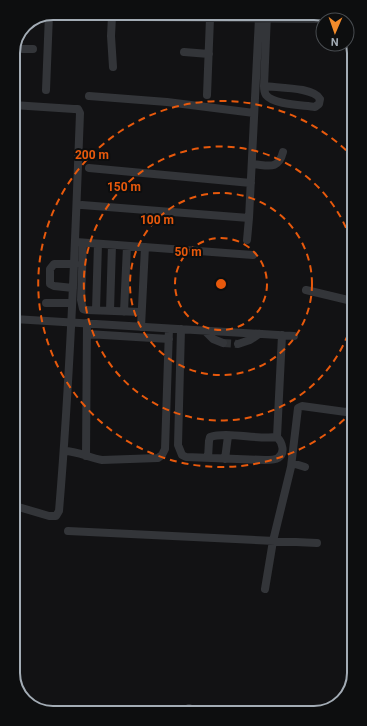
<svg xmlns="http://www.w3.org/2000/svg" width="367" height="726" viewBox="0 0 367 726" font-family="Roboto,sans-serif">
	<style>
		.lines { fill: none; stroke-linecap: round; stroke-linejoin: round }
		.minor-tunnel { stroke: #2f3134; stroke-width: 8; stroke-dasharray: 8 4; stroke-linecap: butt }
		.minor { stroke: #333539; stroke-width: 8 }
		.ring { fill: none; stroke: #e8590c; stroke-width: 2; stroke-dasharray: 7 5 }
		.rim { fill: none; stroke: #a3acb5; stroke-width: 2 }
		.centre { fill: #e8590c; stroke: #0d0e0f; stroke-width: 2 }
		.ring-label { font-size: 12px; text-anchor: middle; font-weight: bold; fill: #e8590c; stroke: #0d0e0f; stroke-width: 4; stroke-linejoin: round; paint-order: stroke }
	</style>
	<rect width="100%" height="100%" fill="#121214"/>
	<g class="lines">
		<path class="minor-tunnel" d="M223,343L238,344"/>
		<path class="minor" d="M50,14L135,17L332,19
			M112,16L111,36L113,67
			M14,49H33
			M184,52L209,54
			M264,86C277,88 314,87 320,99L319,104L315,107C303,105 274,105 266,95C264,92 264,90 264,86L267,14
			M46,90L49,14
			M207,95L210,18
			M89,96L167,102L254,113
			M13,104L18,39
			M13,105L74,109H78L80,113C75,246 70,379 59,511L56,516H49L15,506
			M252,164C268,165 278,171 283,152
			M89,168L251,183
			M82,205L249,218L259,18
			M247,240L249,218
			M76,242L253,255
			M83,243L81,300L83,309L87,310L141,312
			M73,288L54,286L50,284V269L54,264H75
			M306,290L352,301
			M350,300L352,291
			M46,303H72
			M96,310L98,244
			M110,311L112,245
			M124,312L127,246
			M14,319L294,336
			M141,327L145,247
			M181,329L178,445L182,455L186,457L265,460C269,460 275,460 278,458C286,453 282,442 277,437L282,335
			M205,331L213,339L223,343
			M87,334L169,339
			M238,344L250,340L259,334
			M349,412L353,392
			M64,451C78,451 89,458 102,460L158,458L162,455L165,449L169,329
			M86,456L87,323
			M208,458L209,441L210,437C227,431 257,440 277,437
			M225,459L228,436
			M292,463L305,467
			M68,531L317,543
			M265,589L273,541L291,467L298,408L302,406L353,413
			M189,711V708"/>
	</g>
	<g class="ring">
		<circle cx="221" cy="284" r="46"/>
		<circle cx="221" cy="284" r="91"/>
		<path d="M352 323A137 137 0 1 1 352 244"/>
		<path d="M353 411A183 183 0 1 1 352 156"/>
	</g>
	<path d="M0 0H367V726H0ZM53 20H314A33 33 0 0 1 347 53V673A33 33 0 0 1 314 706H53A33 33 0 0 1 20 673V53A33 33 0 0 1 53 20Z" fill="#0d0e0f" fill-rule="evenodd"/>
	<path class="rim" d="M53 20H314A33 33 0 0 1 347 53V673A33 33 0 0 1 314 706H53A33 33 0 0 1 20 673V53A33 33 0 0 1 53 20Z"/>
	<circle cx="221" cy="284" r="6" class="centre"/>
	<g class="ring-label">
		<text x="92" y="159">200 m</text>
		<text x="124" y="191">150 m</text>
		<text x="157" y="224">100 m</text>
		<text x="188" y="256">50 m</text>
	</g>
	<g transform="translate(335 32) rotate(182)"><circle r="19" fill="#0d0e0f" stroke="#494d51"/>
	<path d="M0-3L7 15L0 10L-7 15Z" fill="#f48b2a"/>
	<text y="-6" font-size="11" font-weight="bold" text-anchor="middle" fill="#a3acb5">N</text>
	</g>
</svg>
